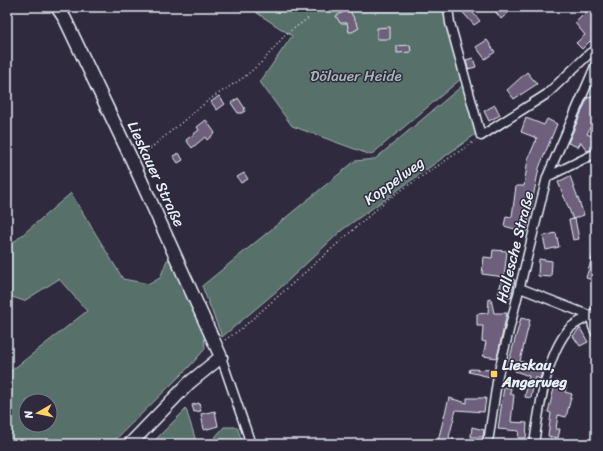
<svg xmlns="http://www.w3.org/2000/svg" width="603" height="451" viewBox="0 0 603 451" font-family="Sriracha,sans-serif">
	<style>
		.green { fill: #59706b; stroke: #a0b0b2; fill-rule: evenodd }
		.building { fill: #6e5f7b; stroke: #e8f1f8 }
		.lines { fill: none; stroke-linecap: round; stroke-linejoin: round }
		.street-casing { stroke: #e8f1f8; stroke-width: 11 }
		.secondary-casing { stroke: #e8f1f8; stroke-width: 15 }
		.path { stroke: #e8f1f8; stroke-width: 1.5; stroke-dasharray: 1 3; stroke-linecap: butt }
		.street { stroke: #2f2a3d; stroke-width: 8 }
		.secondary { stroke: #2f2a3d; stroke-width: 12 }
		.poi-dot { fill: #ffd166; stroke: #2f2a3d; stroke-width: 1.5 }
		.labels { text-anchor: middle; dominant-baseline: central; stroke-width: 3; stroke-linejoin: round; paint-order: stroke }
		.park-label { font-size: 15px; fill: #a8b7b9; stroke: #2f2a3d }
		.street-label { font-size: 15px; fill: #e8f1f8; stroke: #2f2a3d }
		.poi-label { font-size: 15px; font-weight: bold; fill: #e8f1f8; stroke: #2f2a3d; text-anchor: start }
	</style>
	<rect width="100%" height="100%" fill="#2f2a3d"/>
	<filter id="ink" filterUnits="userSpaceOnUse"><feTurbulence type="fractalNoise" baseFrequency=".025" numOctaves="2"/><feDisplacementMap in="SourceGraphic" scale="8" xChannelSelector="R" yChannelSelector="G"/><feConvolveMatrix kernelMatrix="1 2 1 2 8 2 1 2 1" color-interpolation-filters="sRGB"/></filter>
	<g filter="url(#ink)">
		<path class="green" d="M254,7H445L462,78L371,155L292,126L260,82L292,36L257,13Z
			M463,85L476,134L342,230L278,290L222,337L202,286L355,161L375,159Z
			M71,193L123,279L149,284L160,278L167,260H172L204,333L205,349L190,366L111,444H7V374L87,311L59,279L24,301L12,297L7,290V248ZM26,401H50V425H26Z
			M186,409L197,444H161L156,439Z
			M224,427H237L243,444H209Z"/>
		<path class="building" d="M458,7H468L480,21L474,25Z
			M492,7H505L509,12L501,19Z
			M591,7H596V24L591,30L596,36V39L592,43L590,41L582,49L576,43L585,35L575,23Z
			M349,9L359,28L352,32H349L347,23H340L336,16Z
			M390,27V39H377V28Z
			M487,40L495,52L485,59L476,47Z
			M410,45L411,52L397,53V46Z
			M473,58L476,67L468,69L466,60Z
			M527,72L537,84L514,99L507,90Z
			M596,87V120L594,119L587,134L596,138V148L587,151L581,142L578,147L568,143L588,97L591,98Z
			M219,96L225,104L217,110L211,102Z
			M238,98L244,107L245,111L242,113H238L231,103Z
			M495,105L500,115L489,121L484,111Z
			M526,118L544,125L547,119L557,124L539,168L526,232L504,226L506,216L512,217L516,186H524L528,159L537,138L521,132Z
			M206,120L215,133L207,140L205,137L192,148L186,140L199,130L197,127Z
			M179,153L183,160L178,163L173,156Z
			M244,173L248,179L241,183L237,177Z
			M570,176L584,215L573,219L558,182Z
			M575,219L579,239L573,240L569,220Z
			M556,233L559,247L546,250L543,236Z
			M493,250L507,251L504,277L482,274L484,257L492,258Z
			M594,251H596V281L586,278Z
			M539,259L552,261L551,277L538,276Z
			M502,277L515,280L511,298L498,296Z
			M489,299H491L494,313H507L497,358L483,356L486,342L482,341L483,326H477V314L488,313Z
			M521,318L530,320L520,361L535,366L536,363L544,365L540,379L535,377L531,398L525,397L529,376L515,371L517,364L509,361Z
			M580,328L588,342L580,346L573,336Z
			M470,369L492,370L490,377L469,372Z
			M556,381L567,384L565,392L572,394L566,417L558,415L556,429H560L558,438L548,436L551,413L548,412Z
			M504,387L511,388L510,394L514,395L511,422L527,423L526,438H518L519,431L498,429Z
			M449,398L467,403V398H486L484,412L456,410L449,437L460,444H437Z
			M199,403L201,411L194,412L192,405Z
			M215,411L218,426L204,430L201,414Z
			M472,427L484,430L483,437H471Z"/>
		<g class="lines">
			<defs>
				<path id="street" d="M448,7L450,23L481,136L547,94L590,53L596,52
					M547,177L596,153
					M520,288L591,316
					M591,316L593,327L596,333
					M221,357L251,444
					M486,444L489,436L498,375L547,177L596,64
					M534,444C539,410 546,356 568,330C576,321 588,319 596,311"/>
				<path id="secondary" d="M57,7L65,19L131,158L221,357L189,383L130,444"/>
			</defs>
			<use href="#street" class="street-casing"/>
			<use href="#secondary" class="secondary-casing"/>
			<path class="path" d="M141,156L210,99L243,78L263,61L286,34L310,17
				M225,340L241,329L388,199L475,141"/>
			<use href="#street" class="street"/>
			<use href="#secondary" class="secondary"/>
		</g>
	</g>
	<rect class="poi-dot" x="490" y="370" width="8" height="8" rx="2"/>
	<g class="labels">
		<g class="park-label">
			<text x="356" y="76">Dölauer Heide</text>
		</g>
		<g class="street-label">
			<text transform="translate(156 174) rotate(65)">Lieskauer Straße</text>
			<text transform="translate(394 181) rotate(-36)">Koppelweg</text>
			<text transform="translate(515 247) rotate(-76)">Hallesche Straße</text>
		</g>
		<g class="poi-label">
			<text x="502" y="365">Lieskau,<tspan x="502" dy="17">Angerweg</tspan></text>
		</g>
	</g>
	<rect width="603" height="451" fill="none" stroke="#2f2a3d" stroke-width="24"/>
	<rect x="12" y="12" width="579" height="427" fill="none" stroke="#e8f1f8" stroke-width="1.5" filter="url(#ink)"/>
	<g transform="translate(38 413) rotate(261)"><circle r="19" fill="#2f2a3d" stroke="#797a88"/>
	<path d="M0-3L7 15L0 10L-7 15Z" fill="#ffd166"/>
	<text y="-6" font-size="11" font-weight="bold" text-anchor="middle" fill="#e8f1f8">N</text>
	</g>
</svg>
